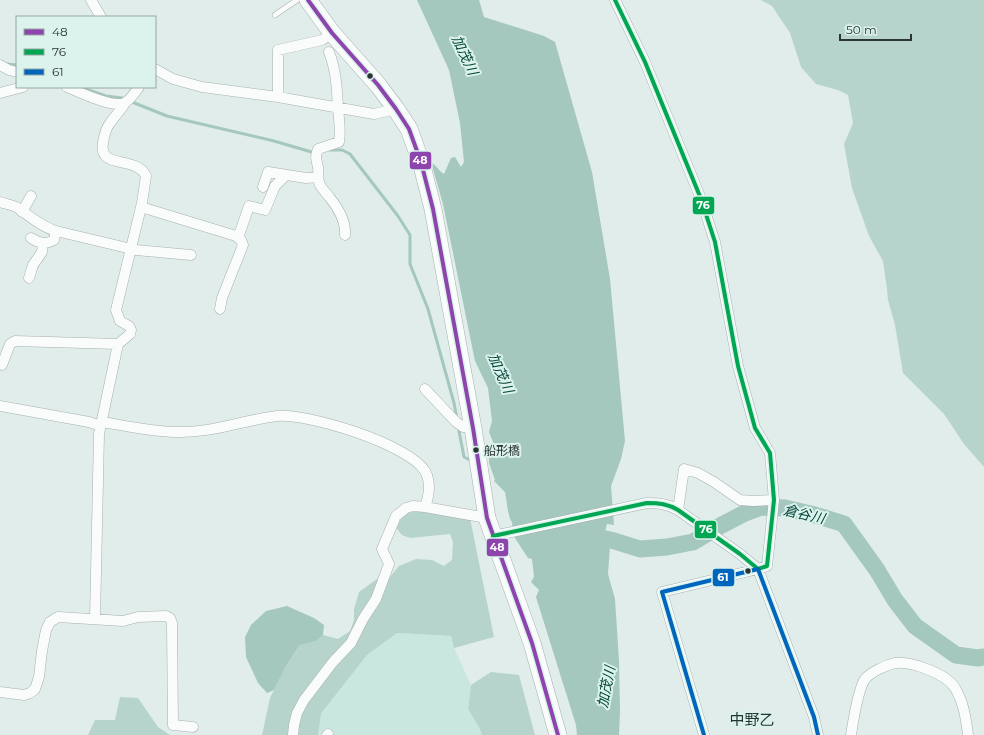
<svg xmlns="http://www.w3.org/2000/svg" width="984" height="735" viewBox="0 0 984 735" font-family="Montserrat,'Noto Sans JP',sans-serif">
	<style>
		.green { fill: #cae7df }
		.forest { fill: #b7d4cc }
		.water { fill: #a4c7be }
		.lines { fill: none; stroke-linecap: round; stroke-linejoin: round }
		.stream { stroke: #a4c7be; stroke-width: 3 }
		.river { stroke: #a4c7be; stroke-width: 17 }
		.service-casing { stroke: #a6b0ae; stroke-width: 6 }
		.minor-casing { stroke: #a6b0ae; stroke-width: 11 }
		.trunk-casing { stroke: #a6b0ae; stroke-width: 18 }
		.service { stroke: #fafcfc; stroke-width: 5 }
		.minor { stroke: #fafcfc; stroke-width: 10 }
		.trunk { stroke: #fafcfc; stroke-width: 17 }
		.bus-1-casing { stroke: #dbf3ec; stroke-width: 7 }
		.bus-2-casing { stroke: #dbf3ec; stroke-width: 7 }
		.bus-3-casing { stroke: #dbf3ec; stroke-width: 7 }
		.bus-1 { stroke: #8e44ad; stroke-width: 4 }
		.bus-2 { stroke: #00a651; stroke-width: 4 }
		.bus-3 { stroke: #0065bd; stroke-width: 4 }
		.bus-dot { fill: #2c3533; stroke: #dbf3ec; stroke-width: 1.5 }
		.labels { text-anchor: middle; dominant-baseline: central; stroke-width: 4; stroke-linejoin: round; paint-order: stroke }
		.bus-label { font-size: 12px; fill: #2c3533; stroke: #dbf3ec; text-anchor: start }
		.water-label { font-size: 14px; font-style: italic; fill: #06473b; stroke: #dbf3ec }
		.quarter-label { font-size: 15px; fill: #223530; stroke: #dbf3ec }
		.line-badge { stroke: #dbf3ec; stroke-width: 1.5 }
		.badge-label { font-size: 11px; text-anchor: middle; font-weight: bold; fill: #fff }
	</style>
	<rect width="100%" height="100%" fill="#e1edea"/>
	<path class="green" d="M397,633L451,636L454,648L471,685L468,709L479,727L482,735H318L321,715L367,655Z"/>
	<path class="forest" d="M761,0H984V467L964,444L944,414L903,373L895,325L888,300L887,289L883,261L869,236L852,188L844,144L853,123L848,95L838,90L816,84L801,67L790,33L772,6Z
		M420,511L470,518L494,637L454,648L451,636L397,633L367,655L321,714L318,735H262L270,698L286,666L301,644L316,641L323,635L338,639L350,631L354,620V609L359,592L377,579L390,577L399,566L416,559L432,560L444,566L452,560L453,542L450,534L410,538L402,535L397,529C400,514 407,513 420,511Z
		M491,672L519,675L535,735H482L479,727L468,709L471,685Z
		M120,697L138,698L158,727L170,735H88L95,720H115Z"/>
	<path class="water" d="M417,0H479L484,17L544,36L555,42L592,172L610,279L625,441L621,459L611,486L614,525L607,524L602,542L610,546L608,574L615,599L619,661L620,710L619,735H577L576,725L536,597L539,590L531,582L534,577L532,559L528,558L513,535L512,522L510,519L508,511L505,492L494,481L495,480L489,463V456L492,450L493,442L489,432L492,421L488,388L475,361L443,204L431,162C437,166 439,171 444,174L451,158L455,157L461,167L464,162L460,123L449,70Z
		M287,606L314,618L324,625L323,635L316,641L300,645L286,666L274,690L267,693L258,683L246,657L245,637L251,625L266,611Z"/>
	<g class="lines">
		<path class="stream" d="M7,64L17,65
			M80,87L106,96L122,98L167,116L274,141L315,153
			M330,150H342L350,154L398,216L410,235V264L428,309L454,403L457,419
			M458,426L464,457L472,461"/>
		<path class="river" d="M580,534L611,540L640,549L667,547L693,542L720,526L745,513L761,507L785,508L815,515L844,524L877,570L895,600L915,626L956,655L978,658L984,657"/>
		<defs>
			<path id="service" d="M275,15L297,0"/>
			<path id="minor" d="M91,0L101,17
				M329,52C336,70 337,88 338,108C339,120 341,130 339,142L318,149C315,156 316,159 318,167C319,173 317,179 320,185C323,190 327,194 330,198C338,208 346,222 345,235
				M0,65L9,70L17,72
				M155,69L173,79L202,87L278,97L374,114L396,109
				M67,87C79,92 112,108 124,103C130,101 135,92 139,87
				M0,93L23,87
				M278,97V50L322,40L332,33
				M263,187L268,172L306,178L318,177
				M0,202C5,204 14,205 18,208C29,216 42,227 56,231L136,250L191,255
				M141,207L236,236L241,240L243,245L222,298L220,309
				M22,212L31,196
				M31,238C39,243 45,245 54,240L56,231
				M238,238L249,206L265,210L275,186L286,175
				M29,278L33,265L42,252L43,243
				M0,364L2,365L10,344L15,341L118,344
				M425,389L456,422L463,427L473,428
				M0,406L89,422L101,426
				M103,422C127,426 153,432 178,432C212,433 244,420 277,416C308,413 408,444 425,471C431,482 429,496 425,507
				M678,510L684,469L698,473L714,482L740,500L753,501L774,500
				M493,536L647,503C659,503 668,504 678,510L740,554L758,569L767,566L774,500L770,453L755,428L738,366L715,242L701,199L645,62L615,0
				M95,619L99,434L118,344L130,334L131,330L129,326L120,321L116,310L142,203L146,176C136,155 98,170 103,143C104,136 106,128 110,123C115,116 121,110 125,103
				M0,692L24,695L30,693L35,689L39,677L42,651L46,630L50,622L58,617L123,621L138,617L166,616L170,618L172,623L173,725L193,727
				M293,735L294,725L297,713L304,700L333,662L351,643L363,619L376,599L389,564L382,549L396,516L406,508L413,506L425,507L487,518
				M327,735L328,734
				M704,735L662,592L758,569L814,717L818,735
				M851,735C853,722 858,689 865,679C871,672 886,665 895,663C911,661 947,674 955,688C964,703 966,719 968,735"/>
			<path id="trunk" d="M308,0L332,33L378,85L396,109L409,129L421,162L433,209L473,428L487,518L532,643L558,735"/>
		</defs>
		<use href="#service" class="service-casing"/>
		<use href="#minor" class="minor-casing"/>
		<use href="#trunk" class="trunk-casing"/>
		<use href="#service" class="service"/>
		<use href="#minor" class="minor"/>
		<use href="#trunk" class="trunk"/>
		<defs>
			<path id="bus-1" d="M308,0L332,33L378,85L396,109L409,129L421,162L433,209L473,428L487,518L532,643L558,735"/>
			<path id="bus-2" d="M493,536L647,503C659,503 668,504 678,510L740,554L758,569L767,566L774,500L770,453L755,428L738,366L715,242L701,199L645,62L615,0"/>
			<path id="bus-3" d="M704,735L662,592L758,569L814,717L818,735"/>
		</defs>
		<use href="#bus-1" class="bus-1-casing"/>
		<use href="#bus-2" class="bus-2-casing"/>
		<use href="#bus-3" class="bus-3-casing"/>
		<use href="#bus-1" class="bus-1"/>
		<use href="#bus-2" class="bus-2"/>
		<use href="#bus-3" class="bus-3"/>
	</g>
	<g class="bus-dot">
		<circle cx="370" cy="76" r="3.5"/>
		<circle cx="476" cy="450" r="3.5"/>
		<circle cx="748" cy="571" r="3.5"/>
	</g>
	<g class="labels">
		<g class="bus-label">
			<text x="484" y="450">船形橋</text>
		</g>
		<g class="water-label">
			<text transform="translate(465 55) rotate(65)">加茂川</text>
			<text transform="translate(501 373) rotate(66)">加茂川</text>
			<text transform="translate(804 514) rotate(13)">倉谷川</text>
			<text transform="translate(606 687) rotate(-79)">加茂川</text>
		</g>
		<g class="quarter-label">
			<text x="752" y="719">中野乙</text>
		</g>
	</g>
	<g class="line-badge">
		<rect x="409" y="151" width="23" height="19" rx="4" fill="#8e44ad"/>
		<rect x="692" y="196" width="23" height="19" rx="4" fill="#00a651"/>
		<rect x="694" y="520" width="23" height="19" rx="4" fill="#00a651"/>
		<rect x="486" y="538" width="23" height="19" rx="4" fill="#8e44ad"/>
		<rect x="712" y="568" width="23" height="19" rx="4" fill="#0065bd"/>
	</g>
	<g class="badge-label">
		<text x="420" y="164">48</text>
		<text x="703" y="209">76</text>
		<text x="706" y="533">76</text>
		<text x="497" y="551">48</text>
		<text x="723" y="581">61</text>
	</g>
	<rect x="16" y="16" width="140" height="72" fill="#dbf3ec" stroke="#95a7a2"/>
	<rect x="24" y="29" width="20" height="6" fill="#8e44ad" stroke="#95a7a2"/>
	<text x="52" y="36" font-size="12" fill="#2c3533">48</text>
	<rect x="24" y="49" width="20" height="6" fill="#00a651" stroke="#95a7a2"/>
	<text x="52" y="56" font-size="12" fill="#2c3533">76</text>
	<rect x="24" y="69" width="20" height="6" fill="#0065bd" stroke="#95a7a2"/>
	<text x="52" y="76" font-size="12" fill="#2c3533">61</text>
	<path d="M840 34v6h71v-6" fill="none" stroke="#2c3533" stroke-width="2"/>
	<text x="846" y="34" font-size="12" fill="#2c3533" stroke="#dbf3ec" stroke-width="3" paint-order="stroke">50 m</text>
</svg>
